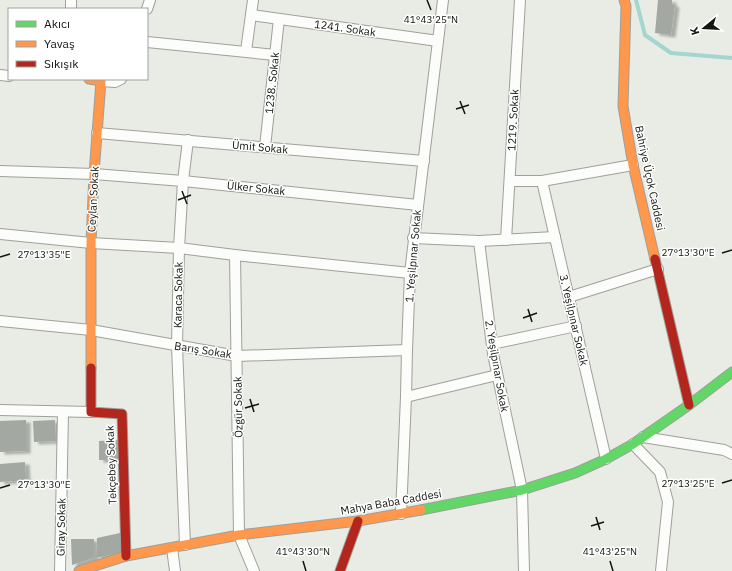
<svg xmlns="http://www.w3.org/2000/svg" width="732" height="571" font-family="'IBM Plex Sans',sans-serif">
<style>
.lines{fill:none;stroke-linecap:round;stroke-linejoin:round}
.stream{stroke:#a3d6cf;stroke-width:4}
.building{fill:#a4a8a3;filter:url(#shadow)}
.street-casing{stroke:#9ea19b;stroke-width:12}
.fast-casing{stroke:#9ea19b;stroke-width:11}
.slow-casing{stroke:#9ea19b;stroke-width:11}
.jam-casing{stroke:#9ea19b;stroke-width:11}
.street{stroke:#fcfcfb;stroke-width:10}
.fast{stroke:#63d668;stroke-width:9}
.slow{stroke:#ff974d;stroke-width:9}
.jam{stroke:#b3261e;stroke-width:9}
.ticks{fill:none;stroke:#131510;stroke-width:1.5}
.labels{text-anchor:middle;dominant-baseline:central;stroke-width:3;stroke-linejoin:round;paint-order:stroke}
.street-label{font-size:11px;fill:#131510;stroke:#fff}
.ticks-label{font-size:10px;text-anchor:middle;fill:#131510;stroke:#fff;stroke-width:3;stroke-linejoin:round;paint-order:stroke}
</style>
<defs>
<filter id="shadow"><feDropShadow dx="4.5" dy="2.5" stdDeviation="1" flood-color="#0004"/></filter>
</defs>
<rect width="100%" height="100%" fill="#e8ece4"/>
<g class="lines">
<!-- stream -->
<path class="stream" d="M636,0l9,35 26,18 61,5"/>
</g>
<!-- building -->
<g class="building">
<path d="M658,0h14v4l3,1 -4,30 -16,-2z"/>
<path d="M26,420v31l-26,1v-31z"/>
<path d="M55,420l1,21 -22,1 -1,-21z"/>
<path d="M118,440l1,20h-20v-19z"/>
<path d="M25,462l1,18 -26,2v-18z"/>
<path d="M120,533l4,19 -28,6 1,-20z"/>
<path d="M71,539h23v19l-22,7z"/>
</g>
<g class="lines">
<!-- street casing -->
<g class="street-casing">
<g id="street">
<path d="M71,9v-9"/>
<path d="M147,9l3,-9"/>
<path d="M251,15l187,26"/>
<path d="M147,42l128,13"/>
<path d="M246,51l7,-51"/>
<path d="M0,75l9,1"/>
<path d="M101,81l14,1 6,-3"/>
<path d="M97,133l327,28"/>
<path d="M265,147l14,-128"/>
<path d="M0,171l94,3 89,7 235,24"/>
<path d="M510,181h32l91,-16"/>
<path d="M542,181l64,278"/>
<path d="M0,234l91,9 88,5 56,7 175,18"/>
<path d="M413,238l66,3 76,-4"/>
<path d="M506,240l14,-240"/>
<path d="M479,241l14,113 29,136 2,81"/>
<path d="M235,255l4,280 15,36"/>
<path d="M569,297l89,-28"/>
<path d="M0,321l91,9 146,26 170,-6"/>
<path d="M492,344l84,-18"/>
<path d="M406,397l91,-22"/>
<path d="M0,410l91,2"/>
<path d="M643,437l81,13 8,4"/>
<path d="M633,444l27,28 8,30 -7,69"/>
<path d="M401,514l5,-117 1,-47 3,-77 28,-232 5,-41"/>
<path d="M185,545l-8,-199 2,-98 4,-67 5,-41"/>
<path d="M172,548l3,23"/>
<path d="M60,571l3,-159"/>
</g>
</g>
<!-- fast casing -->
<g class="fast-casing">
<path id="fast" d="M421,510l101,-20 53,-17 31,-14 27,-15 56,-39 43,-33"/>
</g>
<!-- slow casing -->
<g class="slow-casing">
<g id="slow">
<path d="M624,0l2,6 -3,100 10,59 22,94"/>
<path d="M89,79l12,2 -7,93 -3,69v125"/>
<path d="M79,571l47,-15 113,-21 119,-14 63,-11"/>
</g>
</g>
<!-- jam casing -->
<g class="jam-casing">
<g id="jam">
<path d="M655,259l34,146"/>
<path d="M91,368v44l31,2 4,142"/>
<path d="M340,571l18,-50"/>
</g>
</g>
<!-- street -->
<use href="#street" class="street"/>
<!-- fast -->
<use href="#fast" class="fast"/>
<!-- slow -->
<use href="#slow" class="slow"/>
<!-- jam -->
<use href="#jam" class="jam"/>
</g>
<!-- ticks -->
<path class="ticks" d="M427,0l4,10M460,101l5,13M456,109l13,-4M182,191l5,13M178,200l13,-5M722,253l10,-3M0,257l10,-3M528,309l4,13M523,318l14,-5M250,399l4,13M245,408l14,-4M722,483l10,-3M0,488l10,-3M596,517l4,13M591,526l13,-4M303,561l3,10M610,561l3,10"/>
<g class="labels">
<!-- street labels -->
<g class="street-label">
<text transform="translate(345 28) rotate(8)">1241. Sokak</text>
<text transform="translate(272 83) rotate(-84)">1238. Sokak</text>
<text transform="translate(513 120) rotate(-87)">1219. Sokak</text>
<text transform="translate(260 147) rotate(5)">Ümit Sokak</text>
<text transform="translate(650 178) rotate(78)">Bahriye Üçok Caddesi</text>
<text transform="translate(256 188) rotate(6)">Ülker Sokak</text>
<text transform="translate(93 199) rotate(-87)">Ceylan Sokak</text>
<text transform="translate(413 256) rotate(-85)">1. Yeşilpınar Sokak</text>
<text transform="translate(178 295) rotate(-89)">Karaca Sokak</text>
<text transform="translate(574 320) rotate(77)">3. Yeşilpınar Sokak</text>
<text transform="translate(203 350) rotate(9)">Barış Sokak</text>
<text transform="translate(497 366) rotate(80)">2. Yeşilpınar Sokak</text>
<text transform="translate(238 407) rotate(-91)">Özgür Sokak</text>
<text transform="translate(111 465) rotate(-92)">Tekçebey Sokak</text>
<text transform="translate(391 502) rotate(-10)">Mahya Baba Caddesi</text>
<text transform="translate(61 527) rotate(-89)">Giray Sokak</text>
</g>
</g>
<g class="ticks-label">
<text x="431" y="23">41°43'25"N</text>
<text x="688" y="256">27°13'30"E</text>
<text x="44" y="258">27°13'35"E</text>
<text x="688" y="487">27°13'25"E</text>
<text x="44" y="488">27°13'30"E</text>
<text x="303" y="555">41°43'30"N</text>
<text x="610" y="555">41°43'25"N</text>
</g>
<!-- legend -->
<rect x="8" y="8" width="140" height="72" fill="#ffffff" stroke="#a1a19f"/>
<rect x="16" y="21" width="20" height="6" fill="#63d668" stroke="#a1a19f"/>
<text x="44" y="28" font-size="12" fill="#131510">Akıcı</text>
<rect x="16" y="41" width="20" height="6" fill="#ff974d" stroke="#a1a19f"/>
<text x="44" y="48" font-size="12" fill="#131510">Yavaş</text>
<rect x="16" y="61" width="20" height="6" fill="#b3261e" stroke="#a1a19f"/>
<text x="44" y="68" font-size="12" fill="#131510">Sıkışık</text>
<!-- north arrow -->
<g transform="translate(704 28) rotate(252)" stroke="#ffffff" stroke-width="3" paint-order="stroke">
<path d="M0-3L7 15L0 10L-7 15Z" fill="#131510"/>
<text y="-6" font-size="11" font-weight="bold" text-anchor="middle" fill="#131510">K</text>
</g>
</svg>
